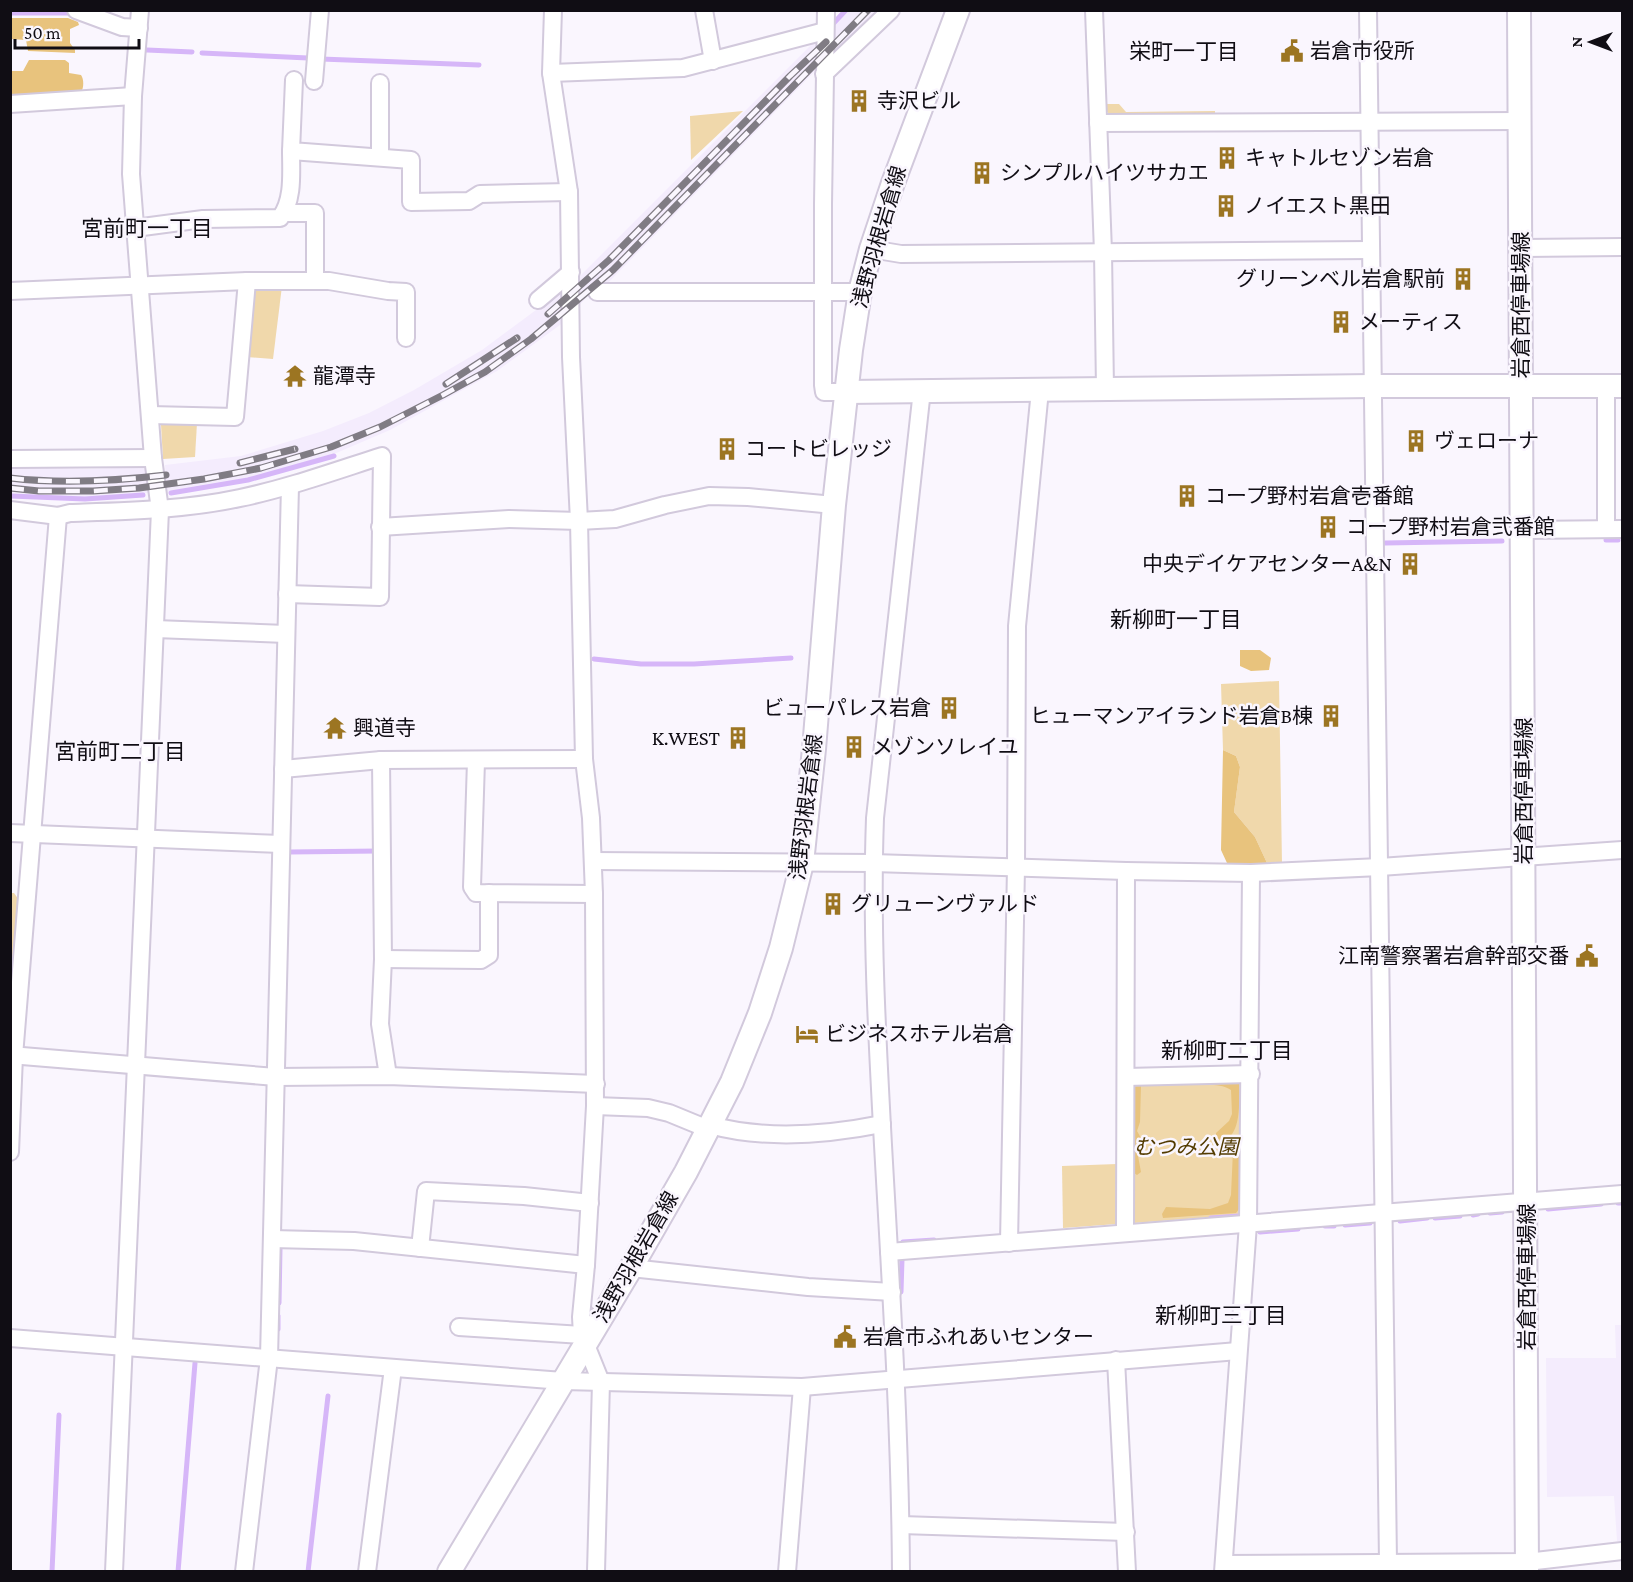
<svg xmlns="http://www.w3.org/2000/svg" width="1633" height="1582" font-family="'Crimson Pro','Noto Sans JP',serif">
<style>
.built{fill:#f4ecfd}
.green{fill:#f0d8ab}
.forest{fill:#e8c37d}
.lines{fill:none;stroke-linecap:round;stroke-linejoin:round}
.stream{stroke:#d6b6f8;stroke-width:5}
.street-casing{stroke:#d2c9dc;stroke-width:20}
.secondary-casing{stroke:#d2c9dc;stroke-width:26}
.street{stroke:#fff;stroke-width:16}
.secondary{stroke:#fff;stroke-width:22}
.rail-casing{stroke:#807c84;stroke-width:7}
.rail{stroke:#faf6fe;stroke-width:4.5;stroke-dasharray:14;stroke-linecap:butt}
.labels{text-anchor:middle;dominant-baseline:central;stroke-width:5;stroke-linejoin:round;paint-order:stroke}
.poi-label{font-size:21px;fill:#100d14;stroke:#faf6fe;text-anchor:start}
.street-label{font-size:21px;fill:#100d14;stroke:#faf6fe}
.park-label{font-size:21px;font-style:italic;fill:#533b00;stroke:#faf6fe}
.neighbourhood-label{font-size:22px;fill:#100d14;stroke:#faf6fe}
</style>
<rect width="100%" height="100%" fill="#faf6fe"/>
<!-- built -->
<g class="built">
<path d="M846,11h32l-50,47 1,-30z"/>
<path d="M816,40l1,29 -214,219h-6l-21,20v-28z"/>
<path d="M563,290l1,32 -67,49 -107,59 -56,24 -86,24 -81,15 -2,-28 76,-9 82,-25 46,-18 45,-23 68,-40z"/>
<path d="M11,467l78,2 53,-2 5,4 1,22 -63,4 -74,-3z"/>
<path d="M1615,1325h7v216h-5l-3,-45 -67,1 -1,-139h70z"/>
</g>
<!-- green -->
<g class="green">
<path d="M1105,104h14l7,8 89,-1v4l-103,1 -6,-5z"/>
<path d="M743,111l-52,49 -1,-44z"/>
<path d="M256,286h26l-9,73 -26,-2 7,-67z"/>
<path d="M168,421l29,2 -2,34 -32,2 -2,-34z"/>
<path d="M1279,681l3,183 -15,-1 -12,-26 -21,-25 6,-45 -4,-11 -13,-6 -2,-66z"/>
<path d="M11,893h3l5,7 -8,110z"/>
<path d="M1136,1075l105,7 -2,133 -105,8 -3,-2z"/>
<path d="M1117,1164v60l-54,4 -1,-62z"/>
</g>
<!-- forest -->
<g class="forest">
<path d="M11,18h57l10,4 1,3 -9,4v14l5,7v3l-47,-2 -2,-11 -15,-1z"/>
<path d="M29,60h36l4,3v10l12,2c3,4 3,13 0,17l-70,3v-24h12z"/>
<path d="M1240,650h20l11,8 -2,12 -18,1 -11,-5z"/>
<path d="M1223,750l13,6 4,11 -6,45 21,25 12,26h-40l-6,-13z"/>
<path d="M1179,1081h56l4,3c0,19 3,49 -16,58l-7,-5v-4l13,-12 3,-7 -1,-24c-14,-9 -33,-3 -49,-6z"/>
<path d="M1166,1082l-3,4 -18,-2 -4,2 -1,36 -3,9 4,7 -3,18 3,16 -4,3 -3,-2 -1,-4v-86z"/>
<path d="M1237,1148l2,2v59l-3,4 -73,5 -1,-4 4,-7 44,2 18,-6 3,-8 2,-45z"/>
</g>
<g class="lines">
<!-- stream -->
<g class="stream">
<path d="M10,13h58l6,2"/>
<path d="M830,27l16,-17"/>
<path d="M147,50l45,2"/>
<path d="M202,53l106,5"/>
<path d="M321,59l158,6"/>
<path d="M171,493l77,-13 86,-24"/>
<path d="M10,496l75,3 58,-4"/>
<path d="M1606,540h12"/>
<path d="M1385,543l117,-2"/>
<path d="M594,659l47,5h53l97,-6"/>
<path d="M288,855l1,-3 90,-1"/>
<path d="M1618,1203h4"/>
<path d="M1548,1209l53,-5"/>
<path d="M1490,1213l12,-1"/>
<path d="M1473,1215l5,-1"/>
<path d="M1211,1218l28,-2"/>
<path d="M1435,1218l25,-2"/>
<path d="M1400,1221l27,-3"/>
<path d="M1345,1225l25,-2"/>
<path d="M1325,1226h9"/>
<path d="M1260,1232l38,-3"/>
<path d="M903,1242l31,-2"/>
<path d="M901,1292l1,-33"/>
<path d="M279,1303l1,-55"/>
<path d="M278,1329v-13"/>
<path d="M52,1572l7,-157"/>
<path d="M178,1572l17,-209"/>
<path d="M308,1572l20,-176"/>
</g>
<!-- street casing -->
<g class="street-casing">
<g id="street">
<path d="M76,10l46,17 17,1"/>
<path d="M553,10l-2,63 18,119 2,165 8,164 5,238 7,59 3,76 1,212 -9,159 -5,52 1,18 19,47 -5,190"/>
<path d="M704,10l9,51"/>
<path d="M826,10l-3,194v181l1,7h23"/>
<path d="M1094,10l9,242 2,137"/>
<path d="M1368,10l20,1553"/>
<path d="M551,73l132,-5 142,-37"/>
<path d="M824,74l67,-64"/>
<path d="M294,80l-3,71 120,9v42l58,-1 11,-7 89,-2"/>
<path d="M314,81l6,-71"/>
<path d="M380,83v74"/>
<path d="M10,104l123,-8"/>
<path d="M1098,123l421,-2"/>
<path d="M284,213h31v68"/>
<path d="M135,228l68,-9 77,-1c14,-18 11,-46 11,-67"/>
<path d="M1520,248l102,-1"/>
<path d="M871,249l30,5 470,-4"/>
<path d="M10,291l237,-10h82l59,10 18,1v46"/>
<path d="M597,292h263"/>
<path d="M538,300l33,-28"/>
<path d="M150,415l85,2 12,-136"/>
<path d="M10,459l143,-1"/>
<path d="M10,510l48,6 12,-3c57,-2 114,-3 170,-15 48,-10 95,-27 142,-42l-2,141 -93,-3"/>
<path d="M380,527l129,-8 70,2 36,-2 50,-14 44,-9 39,1 86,8"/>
<path d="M1606,529v-143"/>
<path d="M1522,530l100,-1"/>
<path d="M155,629l131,5"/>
<path d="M381,760l2,199 -3,65 8,52"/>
<path d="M476,761l-4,126 4,6 118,1"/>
<path d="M283,769l98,-9 203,-1"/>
<path d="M10,833l271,11"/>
<path d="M593,861l280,2 253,8 125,2 129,-6 242,-17"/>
<path d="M383,959l98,1 8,-5v-62"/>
<path d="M10,1055l266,22 112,-1 208,8"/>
<path d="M1126,1077l125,-3"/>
<path d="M595,1106l53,2 21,5 39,16"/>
<path d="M710,1125c55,15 117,10 172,-1"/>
<path d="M10,1152l4,-96 44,-540"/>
<path d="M1125,1233l1,-362"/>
<path d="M272,1239l82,2 232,24"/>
<path d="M1009,1243l7,-376 1,-241 23,-236"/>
<path d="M420,1248l6,-57 98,5 66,7"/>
<path d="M889,1252l733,-58"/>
<path d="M631,1268l177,19 84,5"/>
<path d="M459,1327l123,8"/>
<path d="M10,1338l553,43 239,6 436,-36"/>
<path d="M1116,1360l11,212"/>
<path d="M901,1525l225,7"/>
<path d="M1224,1564l303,-2 95,-11"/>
<path d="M114,1572l46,-1062 -7,-52 -22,-284 2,-78 7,-86"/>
<path d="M244,1572l25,-214 21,-872"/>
<path d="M367,1572l26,-204"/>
<path d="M787,1572l15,-185"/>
<path d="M901,1572c-1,-143 -10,-285 -18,-427 -6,-109 -12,-218 -8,-327l47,-428"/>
<path d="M1223,1572l25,-348 3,-351"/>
</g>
</g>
<!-- secondary casing -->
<g class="secondary-casing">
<g id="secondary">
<path d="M1519,10l8,1562"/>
<path d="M847,392l525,-6h250"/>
<path d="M449,1572l182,-304 55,-96 46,-90 28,-69 21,-65 21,-85 12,-114 20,-244 17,-155 9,-58 11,-43 22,-66 65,-173"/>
</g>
</g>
<!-- street -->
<use href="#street" class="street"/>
<!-- secondary -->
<use href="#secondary" class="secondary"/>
<!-- rail casing -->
<g class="rail-casing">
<g id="rail">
<path d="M548,314l61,-54 181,-184 36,-34"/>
<path d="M446,384l71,-46"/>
<path d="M240,463l55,-14"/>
<path d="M10,478c52,6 105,3 156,-3"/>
<path d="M10,488l29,3h54l46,-3 65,-9 57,-11 70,-21 49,-20 63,-32 42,-23 46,-33 82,-69 255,-260"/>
</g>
</g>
<!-- rail -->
<use href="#rail" class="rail"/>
</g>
<!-- icons -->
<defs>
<g id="civic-bare" transform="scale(1.8)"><path d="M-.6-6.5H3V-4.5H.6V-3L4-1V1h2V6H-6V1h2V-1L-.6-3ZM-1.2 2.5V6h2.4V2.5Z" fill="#9c7522" stroke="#faf6fe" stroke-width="2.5" paint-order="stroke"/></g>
<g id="building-bare" transform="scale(1.8)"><path d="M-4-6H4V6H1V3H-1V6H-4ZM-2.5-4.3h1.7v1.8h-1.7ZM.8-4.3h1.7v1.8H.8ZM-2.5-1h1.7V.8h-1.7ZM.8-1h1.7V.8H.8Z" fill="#9c7522" stroke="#faf6fe" stroke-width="2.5" paint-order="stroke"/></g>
<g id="temple-bare" transform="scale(1.8)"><path d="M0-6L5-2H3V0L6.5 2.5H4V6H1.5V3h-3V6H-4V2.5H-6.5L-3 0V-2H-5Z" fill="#9c7522" stroke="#faf6fe" stroke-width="2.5" paint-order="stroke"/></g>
<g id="hotel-bare" transform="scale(1.8)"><path d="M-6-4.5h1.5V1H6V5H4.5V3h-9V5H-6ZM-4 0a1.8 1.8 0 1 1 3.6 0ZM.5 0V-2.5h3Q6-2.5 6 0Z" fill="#9c7522" stroke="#faf6fe" stroke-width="2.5" paint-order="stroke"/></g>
</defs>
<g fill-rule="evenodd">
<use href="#civic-bare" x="1292" y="51"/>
<use href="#building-bare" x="859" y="101"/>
<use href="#building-bare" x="1227" y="158"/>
<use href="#building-bare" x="982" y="173"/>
<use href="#building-bare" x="1226" y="206"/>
<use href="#building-bare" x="1463" y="279"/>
<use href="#building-bare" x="1341" y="322"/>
<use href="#temple-bare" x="295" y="376"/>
<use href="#building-bare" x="1416" y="441"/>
<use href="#building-bare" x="727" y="449"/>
<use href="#building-bare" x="1187" y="496"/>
<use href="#building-bare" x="1328" y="527"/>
<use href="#building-bare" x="1410" y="564"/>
<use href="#building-bare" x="949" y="708"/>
<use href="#building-bare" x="1331" y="716"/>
<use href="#temple-bare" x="335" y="728"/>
<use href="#building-bare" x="738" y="738"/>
<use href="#building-bare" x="854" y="747"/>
<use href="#building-bare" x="833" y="904"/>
<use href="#civic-bare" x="1587" y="956"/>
<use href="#hotel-bare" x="807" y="1034"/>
<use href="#civic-bare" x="845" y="1337"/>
</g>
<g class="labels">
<!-- poi labels -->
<g class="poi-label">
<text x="1310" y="51">岩倉市役所</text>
<text x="877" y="101">寺沢ビル</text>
<text x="1245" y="158">キャトルセゾン岩倉</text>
<text x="1000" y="173">シンプルハイツサカエ</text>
<text x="1244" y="206">ノイエスト黒田</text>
<text x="1445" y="279" text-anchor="end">グリーンベル岩倉駅前</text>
<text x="1359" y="322">メーティス</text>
<text x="313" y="376">龍潭寺</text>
<text x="1434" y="441">ヴェローナ</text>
<text x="745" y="449">コートビレッジ</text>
<text x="1205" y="496">コープ野村岩倉壱番館</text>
<text x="1346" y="527">コープ野村岩倉弐番館</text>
<text x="1392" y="564" text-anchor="end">中央デイケアセンターA&amp;N</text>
<text x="931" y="708" text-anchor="end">ビューパレス岩倉</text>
<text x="1313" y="716" text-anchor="end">ヒューマンアイランド岩倉B棟</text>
<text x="353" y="728">興道寺</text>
<text x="720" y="738" text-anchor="end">K.WEST</text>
<text x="872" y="747">メゾンソレイユ</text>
<text x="851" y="904">グリューンヴァルド</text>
<text x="1569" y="956" text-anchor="end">江南警察署岩倉幹部交番</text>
<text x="825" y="1034">ビジネスホテル岩倉</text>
<text x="863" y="1337">岩倉市ふれあいセンター</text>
</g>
<!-- street labels -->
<g class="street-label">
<text transform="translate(879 237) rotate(-74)">浅野羽根岩倉線</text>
<text transform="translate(1521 305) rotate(-90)">岩倉西停車場線</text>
<text transform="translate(1524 791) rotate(-90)">岩倉西停車場線</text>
<text transform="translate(806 807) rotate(-83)">浅野羽根岩倉線</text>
<text transform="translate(636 1257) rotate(-60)">浅野羽根岩倉線</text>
<text transform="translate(1527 1277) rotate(-90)">岩倉西停車場線</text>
</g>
<!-- park labels -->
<g class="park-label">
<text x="1186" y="1147">むつみ公園</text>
</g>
<!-- neighbourhood labels -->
<g class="neighbourhood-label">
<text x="1184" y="51">栄町一丁目</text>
<text x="147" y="228">宮前町一丁目</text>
<text x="1176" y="619">新柳町一丁目</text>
<text x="120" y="751">宮前町二丁目</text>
<text x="1227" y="1050">新柳町二丁目</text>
<text x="1221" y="1315">新柳町三丁目</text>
</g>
</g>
<!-- border -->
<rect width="1633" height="1582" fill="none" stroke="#100d14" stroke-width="24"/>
<!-- north arrow -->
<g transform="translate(1591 42) rotate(270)" stroke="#faf6fe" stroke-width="4.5" paint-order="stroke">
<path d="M0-4.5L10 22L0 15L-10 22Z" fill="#100d14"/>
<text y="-9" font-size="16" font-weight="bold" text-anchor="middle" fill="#100d14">N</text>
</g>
<!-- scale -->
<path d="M15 39v9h124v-9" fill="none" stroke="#100d14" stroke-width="3"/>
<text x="24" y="39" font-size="18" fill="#100d14" stroke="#faf6fe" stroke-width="4.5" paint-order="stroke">50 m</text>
</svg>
